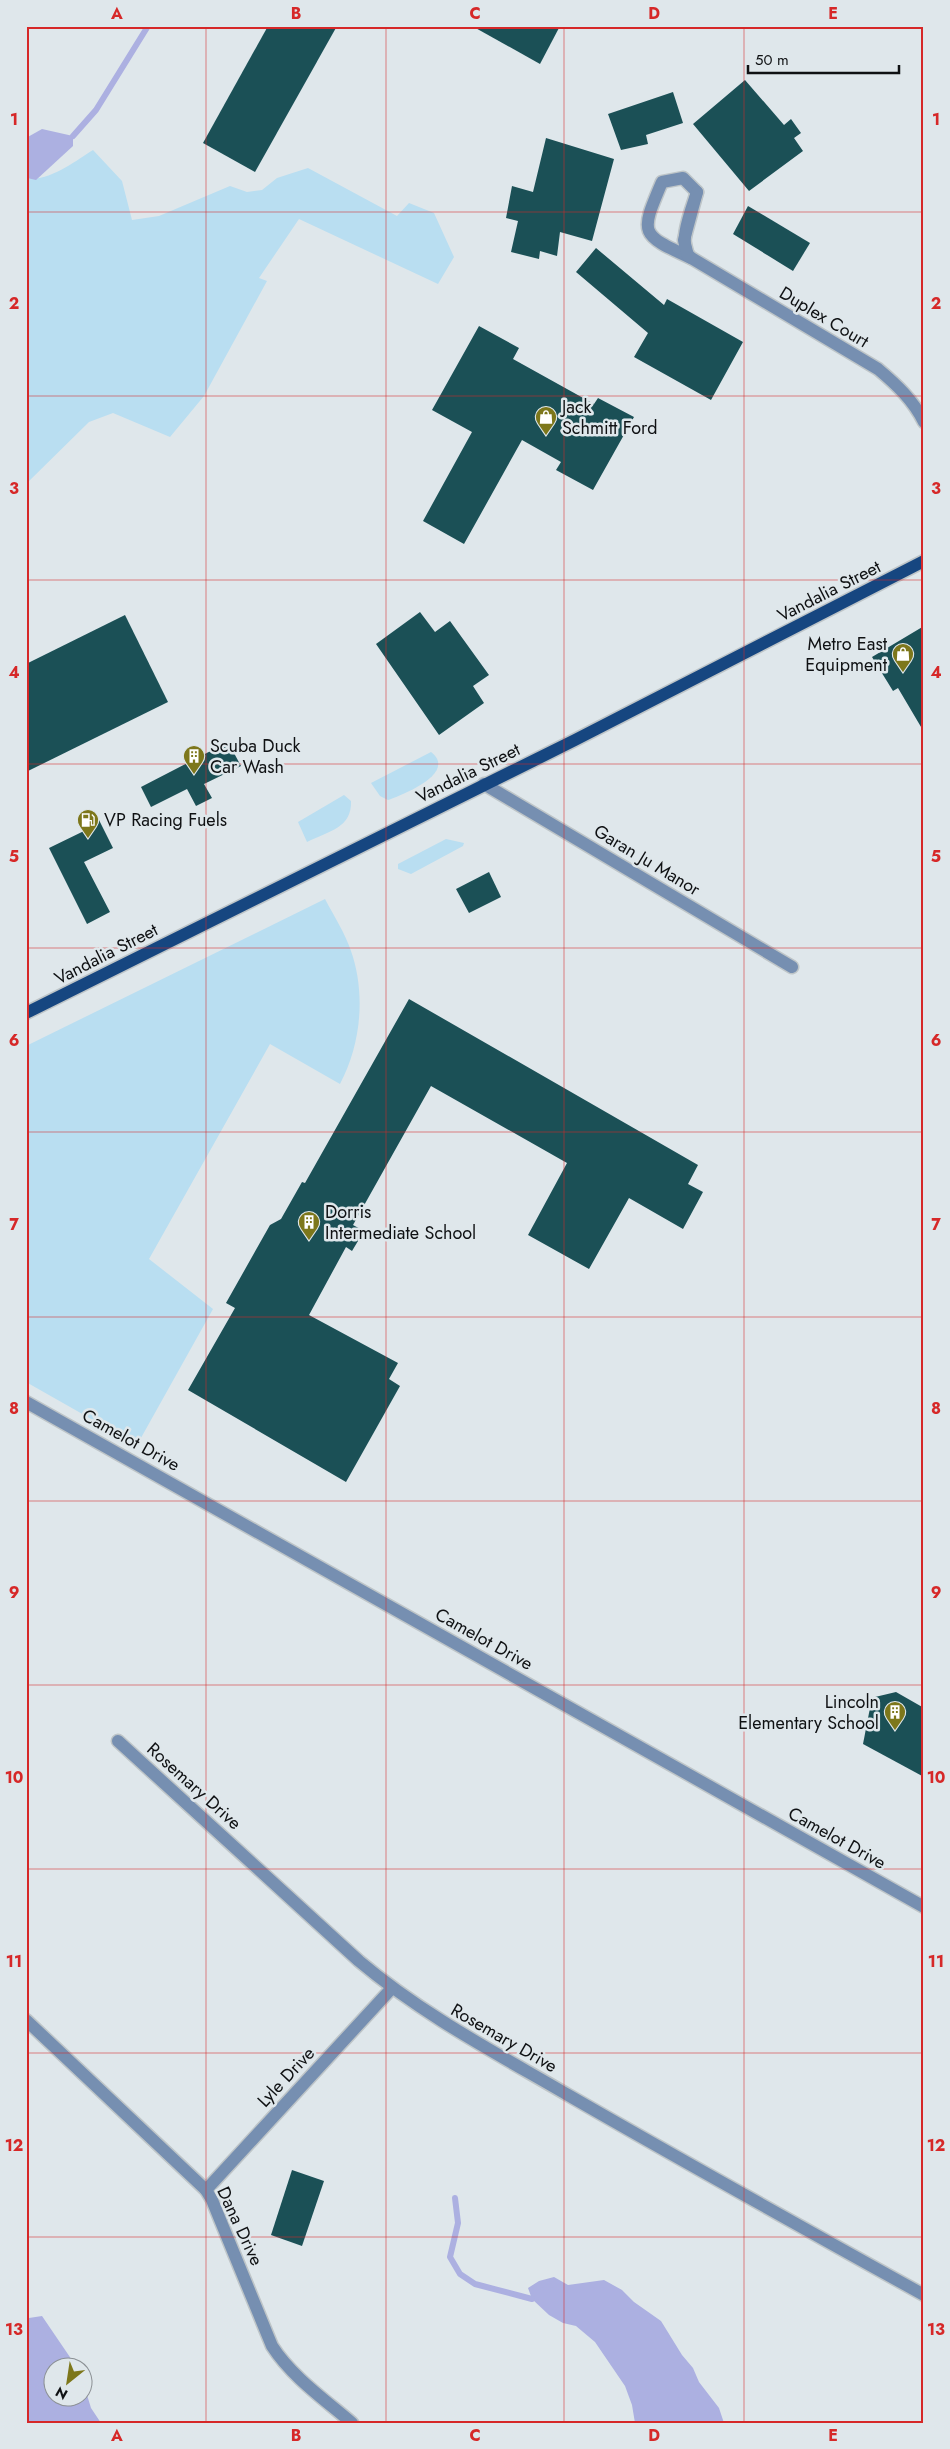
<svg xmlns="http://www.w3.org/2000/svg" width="950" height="2449" font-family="Jost,sans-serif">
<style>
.green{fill:#b9def1}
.water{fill:#acb0e1}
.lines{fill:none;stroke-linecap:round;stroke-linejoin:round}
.stream{stroke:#acb0e1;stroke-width:6}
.building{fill:#1b5056}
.street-casing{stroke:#bec5c8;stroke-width:15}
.primary-casing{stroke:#bec5c8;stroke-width:15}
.street{stroke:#768fb1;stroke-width:12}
.primary{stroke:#164680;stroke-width:12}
.grid{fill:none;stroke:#d62828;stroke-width:1;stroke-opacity:0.55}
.labels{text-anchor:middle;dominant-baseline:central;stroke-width:5;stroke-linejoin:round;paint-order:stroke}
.street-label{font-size:18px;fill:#0f1113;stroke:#dfe7eb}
.poi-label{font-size:18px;fill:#0f1113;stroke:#dfe7eb;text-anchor:start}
.neatline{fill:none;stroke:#d62828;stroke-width:2}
.grid-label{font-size:16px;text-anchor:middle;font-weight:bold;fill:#d62828}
</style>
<rect width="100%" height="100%" fill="#dfe7eb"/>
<!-- green -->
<g class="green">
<path d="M93,150l29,31 10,39 27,-4 71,-30 17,6 15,-2 15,-12 31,-10 89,48 12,-13 25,10 20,44 -16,27 -139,-65 -40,59 8,3 -63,115 -34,41 -57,-24 -24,9 -63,62v-313l1,7c20,5 50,-18 66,-28z"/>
<path d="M431,752c27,21 -29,43 -43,48l-8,-4 -9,-13z"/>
<path d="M344,795l7,6c1,27 -22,30 -44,41l-9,-20z"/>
<path d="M446,839l18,4 -1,3 -52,28 -13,-5v-5z"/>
<path d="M325,899c9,17 20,34 26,52 15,43 10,93 -11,133l-70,-40 -121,215 64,50 -76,136 -111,-63v-336z"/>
</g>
<!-- water -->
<g class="water">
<path d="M42,129l31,7v10l-37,34 -9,-2 -1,-40z"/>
<path d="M554,2277l14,8 36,-5 18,10 12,12 27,19 21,34 11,13 6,14 20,26 5,15h-89l-3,-18 -7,-19 -30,-44 -19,-16 -13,-3 -14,-8 -17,-16 -4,-11 11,-7z"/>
<path d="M42,2316l34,50h-24v30h30l1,-14 8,26 10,15h-75v-102l3,-3z"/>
</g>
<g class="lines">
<!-- stream -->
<g class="stream">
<path d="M73,136l23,-26 52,-84"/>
<path d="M455,2198l3,25 -8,34 10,17 15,10 57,15"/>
</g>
</g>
<!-- building -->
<g class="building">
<path d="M268,26h69l-82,146 -52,-29z"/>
<path d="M472,26h88l-20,38z"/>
<path d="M745,80l39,45 7,-6 10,14 -7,5 9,13 -54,40 -56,-67z"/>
<path d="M673,92l10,31 -37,12 2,9 -27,6 -13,-36z"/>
<path d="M546,138l68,21 -22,82 -32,-9 -3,24 -17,-5 -1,8 -28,-7 7,-31 -12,-3 6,-32 21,6z"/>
<path d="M748,206l62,37 -17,28 -60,-37z"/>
<path d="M596,248l68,57 3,-6 76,43 -32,58 -77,-43 14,-24 -72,-61z"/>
<path d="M479,326l40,22 -6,11 81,45 4,-6 36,19 -41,73 -37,-20 5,-8 -39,-22 -58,104 -41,-23 49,-89 -40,-22z"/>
<path d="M420,612l15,20 15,-11 39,54 -16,11 11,17 -45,32 -63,-91z"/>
<path d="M125,615l43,87 -142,70v-108z"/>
<path d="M924,626v106l-26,-44 -5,3 -21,-34z"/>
<path d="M228,742l13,24 -37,18 8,14 -16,8 -9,-17 -36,18 -10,-20z"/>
<path d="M96,814l17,34 -29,14 26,50 -23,12 -38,-76 37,-18 -5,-9z"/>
<path d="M489,872l12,25 -32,16 -13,-24z"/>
<path d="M409,999l289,166 -10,19 15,8 -20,37 -54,-31 -40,71 -61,-34 39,-72 -136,-77 -78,139 11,6 -12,20 -6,-4 -37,68 89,48 -9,16 11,7 -54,96 -158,-92 47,-82 -9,-5 44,-78 11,-6 21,-37 3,1z"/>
<path d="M896,1692l28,16v69l-61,-33 7,-36 5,-11z"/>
<path d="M292,2170l32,11 -22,65 -31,-11z"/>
</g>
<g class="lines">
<!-- street casing -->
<g class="street-casing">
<g id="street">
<path d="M683,178l14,14c-5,16 -21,54 -6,66 -52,-24 -51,-24 -29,-76z"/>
<path d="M697,192l-13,48 4,16 190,113c19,16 35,31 46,53"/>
<path d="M484,784l308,183"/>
<path d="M26,1402l898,505"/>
<path d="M118,1741l241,220c64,54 137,92 209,134 118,68 237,134 356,200"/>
<path d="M26,2020l180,170 6,10 60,146c20,31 52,53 80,77"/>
<path d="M206,2190l186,-202"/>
</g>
</g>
<!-- primary casing -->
<g class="primary-casing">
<path id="primary" d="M26,1013l549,-273 349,-179"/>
</g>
<!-- street -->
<use href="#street" class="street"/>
<!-- primary -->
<use href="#primary" class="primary"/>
</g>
<!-- grid -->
<path class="grid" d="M206,26v2397M386,26v2397M564,26v2397M744,26v2397M26,212h898M26,396h898M26,580h898M26,764h898M26,948h898M26,1132h898M26,1317h898M26,1501h898M26,1685h898M26,1869h898M26,2053h898M26,2237h898"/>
<!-- icons -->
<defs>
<g id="shop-pin" transform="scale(1.125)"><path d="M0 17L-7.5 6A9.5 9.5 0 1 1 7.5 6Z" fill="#7d771b" stroke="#dfe7eb"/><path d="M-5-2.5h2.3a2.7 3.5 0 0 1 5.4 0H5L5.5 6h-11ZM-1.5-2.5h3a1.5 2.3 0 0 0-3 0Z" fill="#fff"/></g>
<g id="building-pin" transform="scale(1.125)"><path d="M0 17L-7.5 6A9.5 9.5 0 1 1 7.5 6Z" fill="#7d771b" stroke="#dfe7eb"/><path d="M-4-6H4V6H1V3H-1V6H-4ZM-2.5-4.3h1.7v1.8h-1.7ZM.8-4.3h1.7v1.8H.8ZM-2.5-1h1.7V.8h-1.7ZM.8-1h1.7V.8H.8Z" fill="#fff"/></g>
<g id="fuel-pin" transform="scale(1.125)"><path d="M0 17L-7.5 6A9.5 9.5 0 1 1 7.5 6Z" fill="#7d771b" stroke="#dfe7eb"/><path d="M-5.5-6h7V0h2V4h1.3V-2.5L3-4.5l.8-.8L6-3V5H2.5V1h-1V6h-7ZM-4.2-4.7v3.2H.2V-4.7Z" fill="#fff"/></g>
</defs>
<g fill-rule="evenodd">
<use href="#shop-pin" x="546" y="417"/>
<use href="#shop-pin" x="903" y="654"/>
<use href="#building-pin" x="194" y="756"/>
<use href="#fuel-pin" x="88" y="820"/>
<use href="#building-pin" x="309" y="1222"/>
<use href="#building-pin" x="895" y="1712"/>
</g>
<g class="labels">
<!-- street labels -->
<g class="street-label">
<text transform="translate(824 317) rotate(31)">Duplex Court</text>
<text transform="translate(829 591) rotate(-27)">Vandalia Street</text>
<text transform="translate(468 773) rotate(-26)">Vandalia Street</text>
<text transform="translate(647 860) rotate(31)">Garan Ju Manor</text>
<text transform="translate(106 954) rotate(-27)">Vandalia Street</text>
<text transform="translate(131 1440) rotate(29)">Camelot Drive</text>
<text transform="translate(484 1639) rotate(29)">Camelot Drive</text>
<text transform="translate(194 1786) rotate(42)">Rosemary Drive</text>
<text transform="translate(837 1838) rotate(29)">Camelot Drive</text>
<text transform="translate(504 2038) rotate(30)">Rosemary Drive</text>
<text transform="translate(286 2077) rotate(-47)">Lyle Drive</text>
<text transform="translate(240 2226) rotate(65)">Dana Drive</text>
</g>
<!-- poi labels -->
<g class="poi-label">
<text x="562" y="407">Jack<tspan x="562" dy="21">Schmitt Ford</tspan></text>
<text x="887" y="644" text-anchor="end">Metro East<tspan x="887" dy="21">Equipment</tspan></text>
<text x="210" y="746">Scuba Duck<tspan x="210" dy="21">Car Wash</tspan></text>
<text x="104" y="820">VP Racing Fuels</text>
<text x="325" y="1212">Dorris<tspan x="325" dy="21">Intermediate School</tspan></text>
<text x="879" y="1702" text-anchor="end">Lincoln<tspan x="879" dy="21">Elementary School</tspan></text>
</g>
</g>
<!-- border -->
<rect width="950" height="2449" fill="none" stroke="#dfe7eb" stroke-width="55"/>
<!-- north arrow -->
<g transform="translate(68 2382) rotate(210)"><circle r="24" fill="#dfe7eb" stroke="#8c9195"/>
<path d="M0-4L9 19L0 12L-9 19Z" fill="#7d771b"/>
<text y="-8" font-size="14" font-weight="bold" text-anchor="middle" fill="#0f1113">N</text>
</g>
<!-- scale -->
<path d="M748 65v8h151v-8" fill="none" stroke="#0f1113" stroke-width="2.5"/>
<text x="755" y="65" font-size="15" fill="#0f1113" stroke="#dfe7eb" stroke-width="4" paint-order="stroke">50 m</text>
<rect x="28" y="28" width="894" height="2394" class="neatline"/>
<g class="grid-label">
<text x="117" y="19">A</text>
<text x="296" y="19">B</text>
<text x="475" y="19">C</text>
<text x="654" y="19">D</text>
<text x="833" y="19">E</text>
<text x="14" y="125">1</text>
<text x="936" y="125">1</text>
<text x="14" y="309">2</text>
<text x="936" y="309">2</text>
<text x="14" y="494">3</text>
<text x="936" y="494">3</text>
<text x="14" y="678">4</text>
<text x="936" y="678">4</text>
<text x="14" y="862">5</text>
<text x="936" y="862">5</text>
<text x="14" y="1046">6</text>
<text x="936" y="1046">6</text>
<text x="14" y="1230">7</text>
<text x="936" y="1230">7</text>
<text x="14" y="1414">8</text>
<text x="936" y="1414">8</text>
<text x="14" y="1598">9</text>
<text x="936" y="1598">9</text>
<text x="14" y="1783">10</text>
<text x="936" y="1783">10</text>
<text x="14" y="1967">11</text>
<text x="936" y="1967">11</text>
<text x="14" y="2151">12</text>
<text x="936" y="2151">12</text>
<text x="14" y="2335">13</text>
<text x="936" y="2335">13</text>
<text x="117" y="2441">A</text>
<text x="296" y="2441">B</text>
<text x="475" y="2441">C</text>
<text x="654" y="2441">D</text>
<text x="833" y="2441">E</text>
</g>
</svg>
